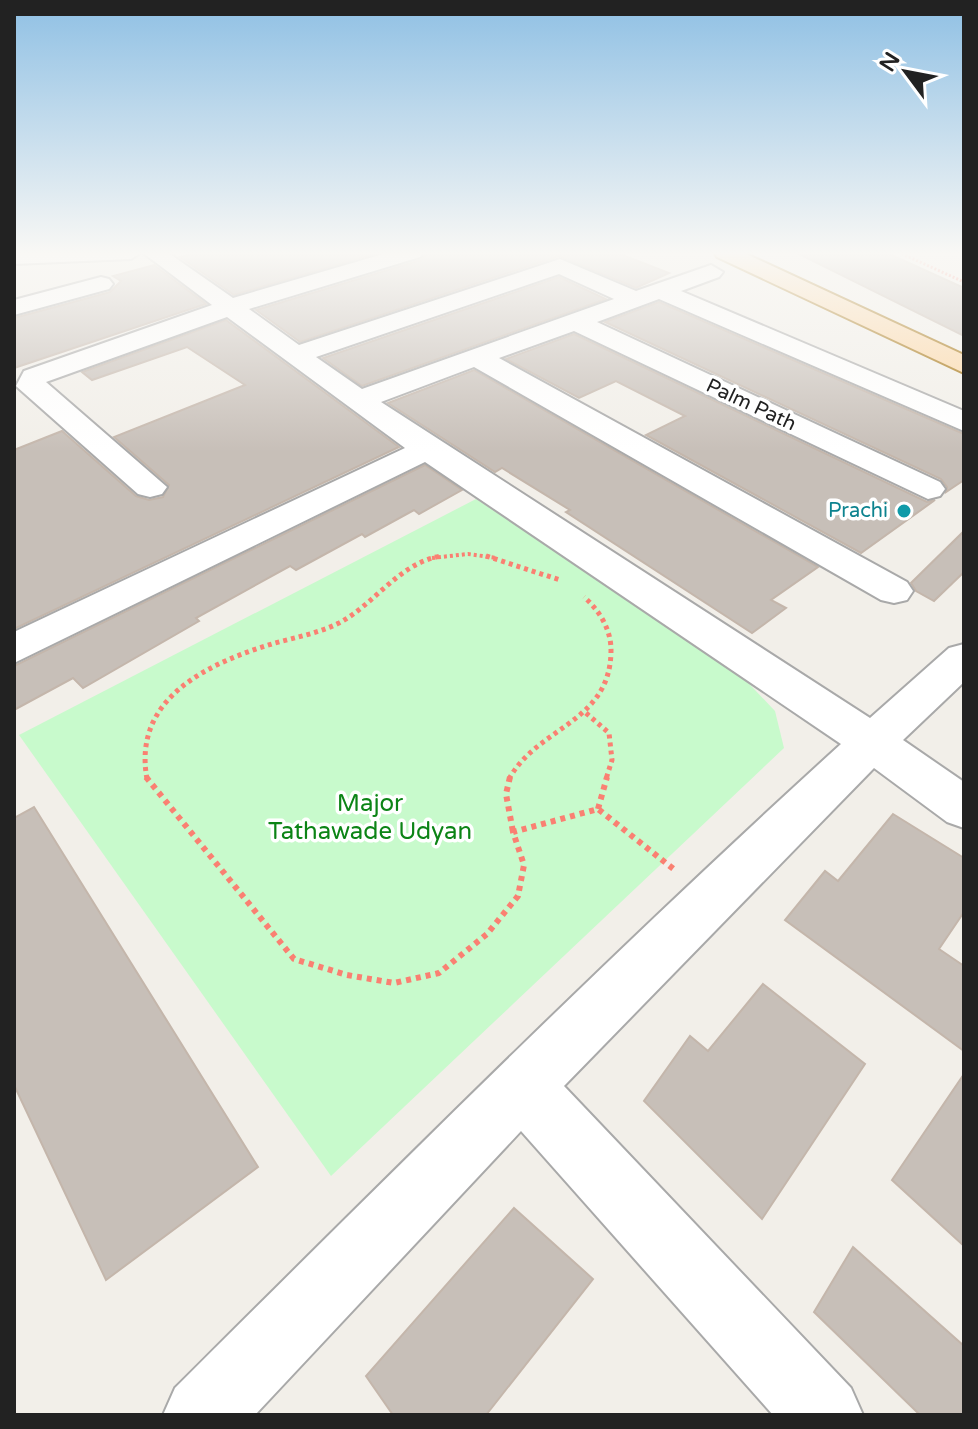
<svg xmlns="http://www.w3.org/2000/svg" width="978" height="1429" font-family="'Varela Round',sans-serif">
<style>
.park{fill:#c8facc}
.building{fill:#c7bfb8;stroke:#c4b6ab;stroke-width:2}
.lines{fill:none;stroke-linecap:round;stroke-linejoin:round}
.minor-casing{stroke:#a9a9a9;stroke-width:4}
.major-casing{stroke:#a06b00;stroke-width:4}
.path-far3{stroke:#fa8072;stroke-width:3;stroke-dasharray:2 2;stroke-linecap:butt}
.path-far2{stroke:#fa8072;stroke-width:4;stroke-dasharray:3 3;stroke-linecap:butt}
.path-far1{stroke:#fa8072;stroke-width:5;stroke-dasharray:4 4;stroke-linecap:butt}
.path{stroke:#fa8072;stroke-width:6;stroke-dasharray:5 5;stroke-linecap:butt}
.minor{fill:#fff;fill-rule:evenodd}
.major{fill:#fcd6a4;fill-rule:evenodd}
.culture-dot{fill:#0f9aa8;stroke:#fff;stroke-width:3}
.labels{text-anchor:middle;dominant-baseline:central;stroke-width:7;stroke-linejoin:round;paint-order:stroke}
.far-street-label{font-size:20px;fill:#222;stroke:#fff}
.far-culture-label{font-size:20px;fill:#0d838f;stroke:#fff;text-anchor:end}
.park-label{font-size:24px;fill:#0c8416;stroke:#fff}
</style>
<rect width="100%" height="100%" fill="#f2efe9"/>
<!-- park -->
<path class="park" d="M476,499l260,171 39,41 9,37 -453,428 -312,-441z"/>
<!-- building -->
<g class="building">
<path d="M200,252h181l-147,43 -54,-38z"/>
<path d="M426,252h189l54,21 -33,15 -77,-32 -259,86 -44,-32 165,-50z"/>
<path d="M795,252h90l79,36v48z"/>
<path d="M154,265l52,39 -192,64v-50l96,-26 11,-11 -8,-5z"/>
<path d="M559,277l47,22 -244,87 -39,-28z"/>
<path d="M659,302l305,132v46l-18,12 1,-5 -6,-8 -336,-157z"/>
<path d="M226,320l173,127 -385,182v-179l48,-19 74,65 13,4 14,-3 6,-12 -55,-48 131,-52 -58,-38 -95,33 -10,-8z"/>
<path d="M574,334l353,168 8,-2 -74,53 -215,-118 39,-19 -69,-35 -37,17 -73,-39z"/>
<path d="M474,370l344,197 -47,33 15,8 -34,25 -186,-121 4,-2 -68,-42 -7,4 -107,-69z"/>
<path d="M425,465l37,25 -43,24 -5,-4 -49,27 -3,-3 -66,36 -6,-4 -94,52 3,3 -116,67 -10,-10 -59,32v-44z"/>
<path d="M964,531v41l-30,29 -18,-10 -5,-8z"/>
<path d="M34,807l224,360 -152,113 -92,-195v-267z"/>
<path d="M893,814l71,44v54l-25,37 25,17v85l-179,-131 40,-49 13,10z"/>
<path d="M763,984l102,80 -103,155 -118,-118 46,-65 18,15z"/>
<path d="M964,1074v172l-72,-66z"/>
<path d="M514,1208l79,71 -107,136h-93l-27,-39z"/>
<path d="M853,1247l111,99v69h-44l-106,-103z"/>
</g>
<g class="lines">
<!-- minor casing -->
<g class="minor-casing">
<g id="minor">
<path d="M14,252h153l66,46 157,-46h33l-3,5 -171,52 50,36 261,-86 76,32 75,-26 12,7 -4,5 -38,14 283,120v20l-305,-132 -62,23 343,160 5,7 -5,7 -12,3 -354,-168 -75,27 408,224 6,9 -6,9 -13,3 -13,-3 -407,-233 -93,35 489,316 79,-70 15,-4v38l-61,58 61,42v46l-17,-6 -73,-54 -310,318 287,302 12,27h-90l-252,-284 -266,284h-92l12,-27c219,-218 437,-436 666,-644l-416,-282 -411,201v-31l391,-184 -178,-131 -181,65 121,105 -5,7 -12,3 -12,-3 -122,-108 8,-15 188,-66 -70,-53 -11,7 -117,5zM559,274l55,25 -252,90 -46,-32z"/>
<path d="M101,277l8,2 4,5 -4,5 -95,26v-15z"/>
</g>
</g>
<!-- major casing -->
<g class="major-casing">
<path id="major" d="M714,252h28l222,103v18l-247,-116z"/>
</g>
<!-- path-far3 -->
<path class="path-far3" d="M898,252l66,30"/>
<!-- path-far2 -->
<path class="path-far2" d="M432,558l36,-4 29,4"/>
<!-- path-far1 -->
<g class="path-far1">
<path d="M486,556l74,24"/>
<path d="M586,713l23,20 3,27 -6,19"/>
<path d="M147,779c-15,-81 61,-116 128,-136 22,-6 44,-10 64,-20 36,-19 60,-60 102,-67"/>
<path d="M509,779c29,-53 102,-56 102,-129 0,-21 -12,-40 -27,-53"/>
</g>
<!-- path -->
<g class="path">
<path d="M146,777l148,182 53,16 47,8 45,-10 48,-39 31,-38 6,-31 -11,-33 85,-23 78,62"/>
<path d="M510,777l-4,17 7,38"/>
<path d="M598,809l9,-32"/>
</g>
<!-- minor -->
<use href="#minor" class="minor"/>
<!-- major -->
<use href="#major" class="major"/>
</g>
<!-- sky -->
<linearGradient id="sky" x2="0" y2="1"><stop stop-color="#8fc0e4"/><stop offset="0.56" stop-color="#f9f8f5"/><stop offset="1" stop-color="#f9f8f5" stop-opacity="0"/></linearGradient>
<rect width="978" height="452" fill="url(#sky)"/>
<!-- markers -->
<circle class="culture-dot" cx="904" cy="511" r="8"/>
<g class="labels">
<!-- far-street labels -->
<g class="far-street-label">
<text transform="translate(751 405) rotate(25)">Palm Path</text>
</g>
<!-- far-culture labels -->
<g class="far-culture-label">
<text x="888" y="511">Prachi</text>
</g>
<!-- park labels -->
<g class="park-label">
<text x="370" y="803">Major<tspan x="370" dy="28">Tathawade Udyan</tspan></text>
</g>
</g>
<!-- border -->
<rect width="978" height="1429" fill="none" stroke="#222222" stroke-width="32"/>
<!-- north arrow -->
<g transform="translate(906 72) rotate(302)" stroke="#ffffff" stroke-width="6" paint-order="stroke">
<path d="M0-6L14 30L0 20L-14 30Z" fill="#222222"/>
<text y="-12" font-size="22" font-weight="bold" text-anchor="middle" fill="#222222">N</text>
</g>
</svg>
